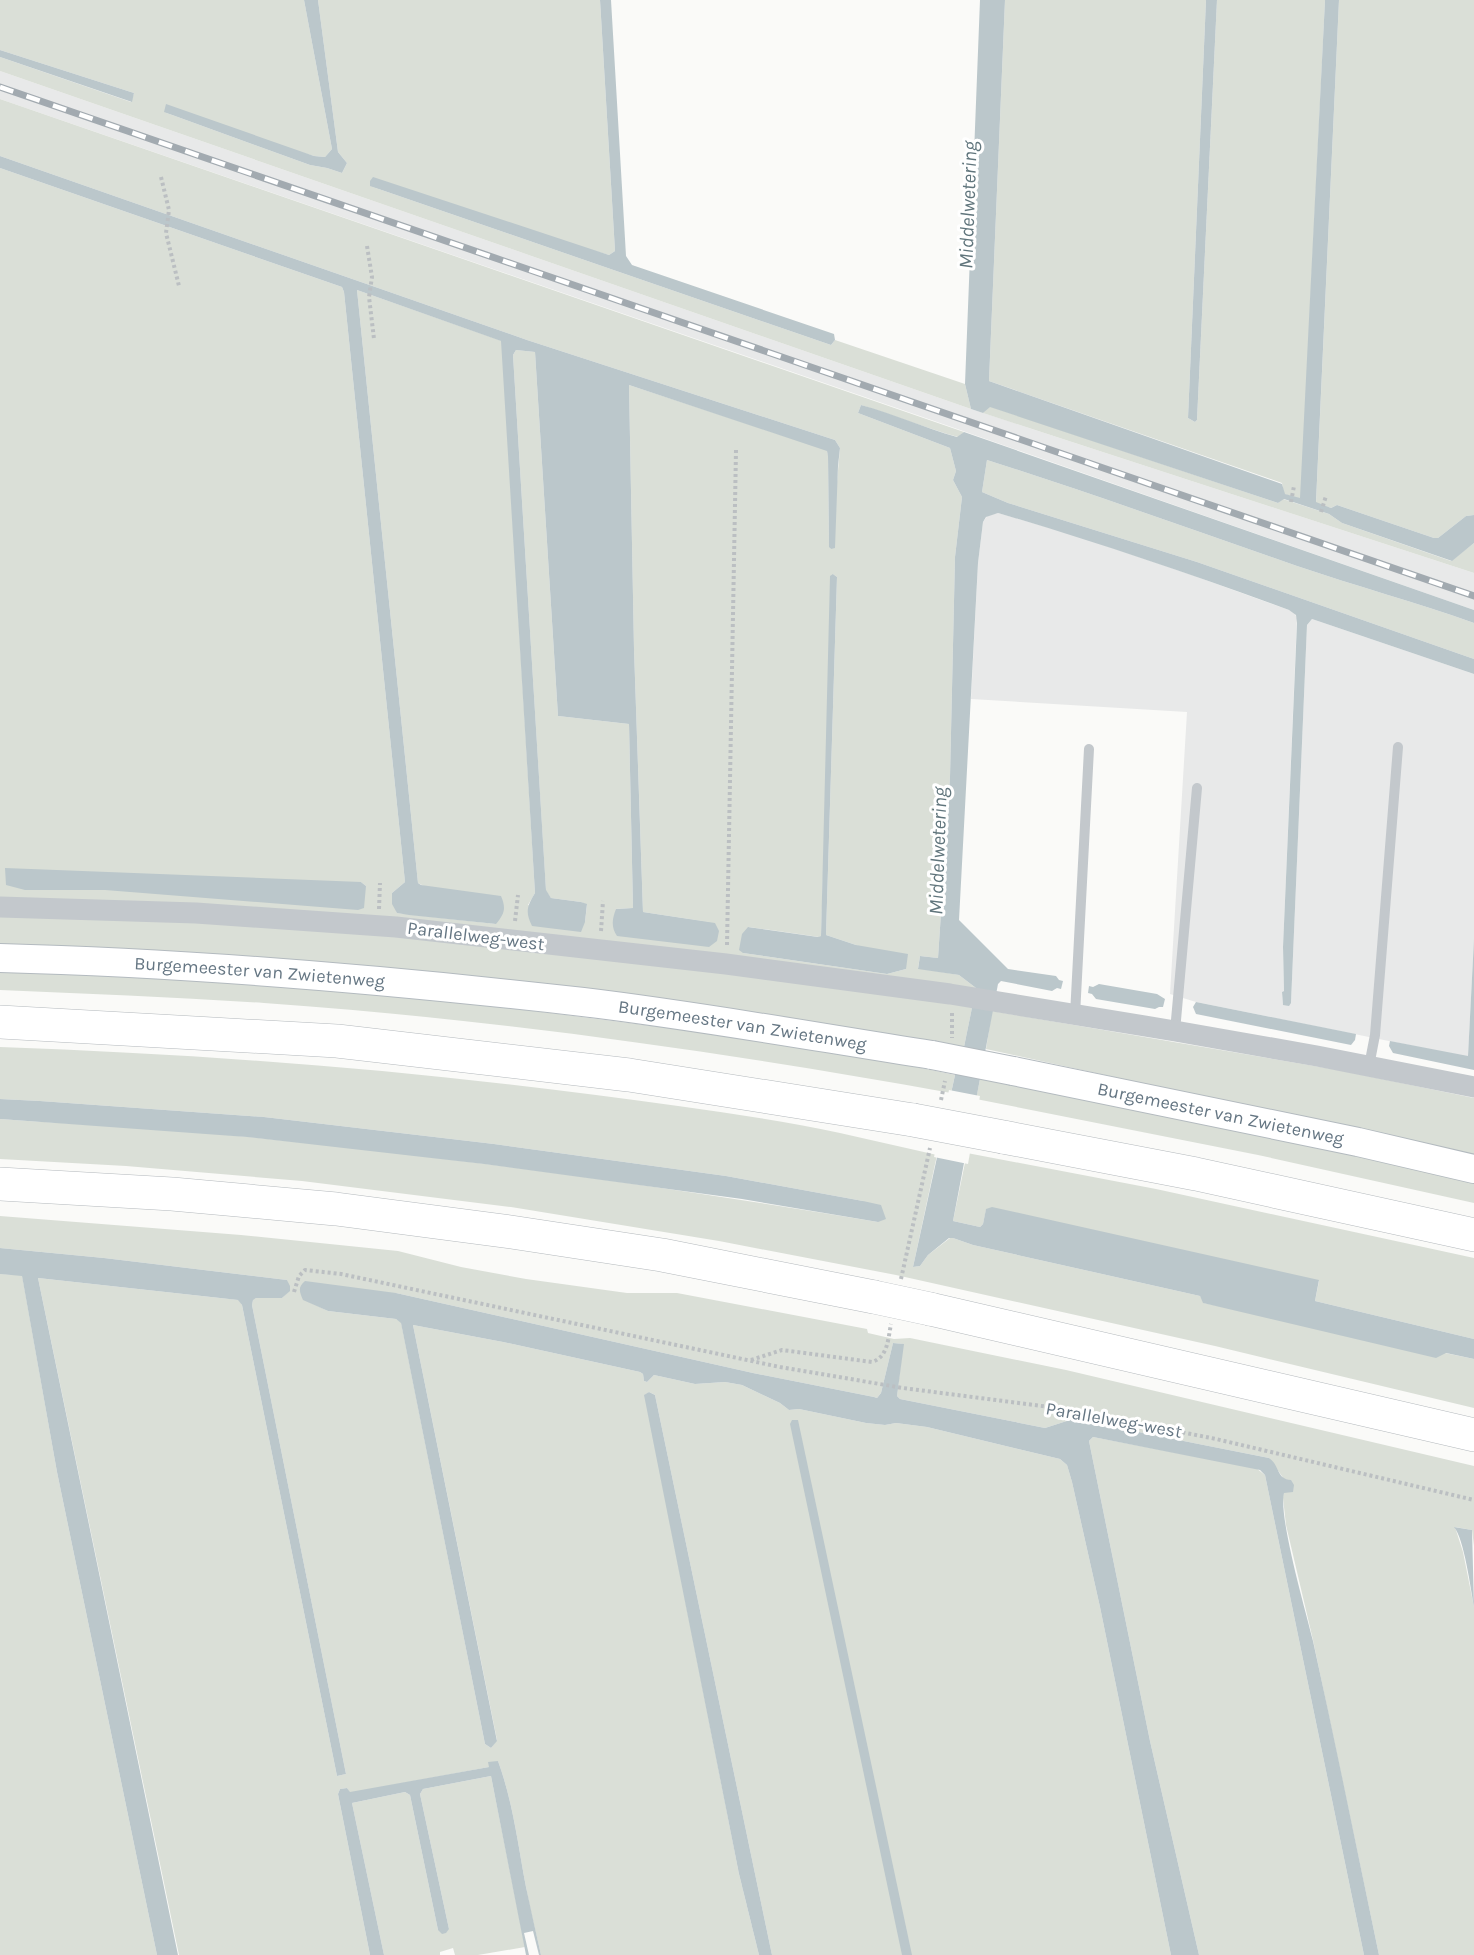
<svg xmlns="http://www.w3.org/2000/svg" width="1474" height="1955" font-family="Karla,sans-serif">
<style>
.built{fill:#e8e9e9}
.green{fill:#dadfd7;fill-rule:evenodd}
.water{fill:#bbc7cb}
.pier{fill:#fafaf8}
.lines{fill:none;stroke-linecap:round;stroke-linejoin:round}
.secondary-casing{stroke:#b3babf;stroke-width:30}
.motorway-casing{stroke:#b4b9bd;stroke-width:34}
.path{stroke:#bbbfc2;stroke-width:4;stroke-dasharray:3 3;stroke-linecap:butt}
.service{stroke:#c3c8cc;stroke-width:10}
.minor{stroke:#c3c8cc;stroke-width:21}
.secondary{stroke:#fff;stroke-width:28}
.motorway{stroke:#fff;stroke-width:33}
.rail-casing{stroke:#a2aab0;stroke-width:7}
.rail{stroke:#fff;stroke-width:4.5;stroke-dasharray:14;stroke-linecap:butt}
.secondary-bridge-casing{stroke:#b3babf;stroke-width:30;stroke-linecap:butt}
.motorway-bridge-casing{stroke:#b4b9bd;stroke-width:34;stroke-linecap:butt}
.secondary-bridge{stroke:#fff;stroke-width:28}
.motorway-bridge{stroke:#fff;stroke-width:33}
.labels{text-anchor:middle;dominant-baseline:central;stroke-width:6;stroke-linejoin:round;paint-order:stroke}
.street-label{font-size:18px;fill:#657683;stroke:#fff}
.water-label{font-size:20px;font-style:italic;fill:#60757c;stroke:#fff}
</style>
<rect width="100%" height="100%" fill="#fafaf8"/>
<!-- built -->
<g class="built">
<path d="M0,71l971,338 503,164v37l-531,-186 -943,-325z"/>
<path d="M998,513l76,22 115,39 100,36 5,2 3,6 -14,329 1,44 -2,1 1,13 8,-2 16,-378 5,-6 162,55v265l-6,118 -272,-55 -26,-8 17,-282 -216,-13 7,-136 5,-41 5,-7z"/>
</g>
<!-- green -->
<g class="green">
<path d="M0,0h304l28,149 -7,8 -11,-1 -150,-44 146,53 17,3 15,5 5,-10 -9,-11 -20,-152h282l15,251 -6,4 -239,-69 461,159 4,-5 130,44 6,25 -971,-338v-14l131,45 3,-9 -134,-43z"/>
<path d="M1005,0h201l-18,418 7,4 2,-2 20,-420h108l-24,499 -17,-5 -2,-11 -293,-102z"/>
<path d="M1339,0h135v515l-8,1 -28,22h-4l-97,-33 -6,3 -15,-5z"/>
<path d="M0,99l964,333 -6,5c-33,-9 -64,-22 -97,-32l-3,8 92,35 6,23 -3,9 9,17 -7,60 -5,220 -12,181 -18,-2 -2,12 41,7 17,13 -12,59 -964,-100v-779l342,119 2,5 61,590 -13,11 5,20 99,11 -78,-41 -61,-593 145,51 33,552 -7,12 57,17 2,-17 -6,-3 -30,-4 -5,-7 -33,-536 3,-5 19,2 23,364 71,8 4,184 -18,1 100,14 -72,-11 -9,-263 -5,-264 198,65 1,5 1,91 2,3 9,-101 -5,-8 -308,-100 -527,-184zM833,574l4,3 -11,358 30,10 50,24 -19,5 -144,-21 6,-26 70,10 2,-1zM361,882l5,4 -341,4z"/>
<path d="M989,406l289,97 5,-4 46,15 13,9 109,38 23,-18v30l-491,-160z"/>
<path d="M987,460c104,33 206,70 310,106 59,20 118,36 177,57v36l-277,-97 -189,-59 -26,-11z"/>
<path d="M0,971c208,6 415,24 621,51 112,14 224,29 334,53l-4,18c-227,-41 -457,-74 -687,-90 -88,-6 -176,-9 -264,-13z"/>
<path d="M992,1011l346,59 136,28v58l-488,-107z"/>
<path d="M0,1047c200,7 398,22 596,48 81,11 164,21 244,38 32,7 65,15 97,22l-24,112 7,-1 8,-11 22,-17h3l20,7 227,51 4,7 270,56v49l-259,-62 -319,-71 -177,-34 -208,-34 -209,-26 -176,-15 -126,-7v-40c83,6 166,9 249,18 210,21 420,50 629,85l-15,-21 -137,-25 -232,-32 -230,-27 -224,-16 -40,-2z"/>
<path d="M980,1079l188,35 306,67v22l-216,-48 -282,-56z"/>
<path d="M967,1153l189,36 318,69v81l-159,-38 4,-20 -333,-71 -3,14 -3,3 -27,-6z"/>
<path d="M0,1216l241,19 157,16 63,16 65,12 101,14h50l190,36 1,4 26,6 16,-1 156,32 408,96v80l-2,-16 -17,-3 8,25 11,55v348h-95l-66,-315 -27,-115 -3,-27 1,-19 -15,-21 -196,-39 -28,9 -145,-29 -3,-3 6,-52 -10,-1 -12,50 -4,5 -3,-1 -121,-24 -357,-80 -93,6 25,12 68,8 5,3 84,422 6,4 6,-8 -84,-415 90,17 137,30 3,2 1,7 3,1 7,-7 41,9 30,-2 17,3 38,18 9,7 10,-1 67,14 19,2 11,-2 31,4 133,32 7,6 5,17 28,125 71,348h-399l-117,-560 -6,-3 -4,3 94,479 20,81h-218c-5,-23 -11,-45 -15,-68 -8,-42 -13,-85 -28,-126l-9,6 -139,26 -3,-5 -7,1 -2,5 32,161h-191l-141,-677 182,20 19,2 3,5 95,471 9,-2 -94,-469 1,-6 3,-1h26l7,-7 -2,-11 -183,-22 -104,-10z"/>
<path d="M0,1274l22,1 35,197 100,483h-157z"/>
<path d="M1093,1437l163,31 9,7 99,480h-165l-49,-214 -61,-300z"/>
<path d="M491,1776l34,171 -47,8h-23l-2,-7 -13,4v3h-56l-32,-152 53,-11 5,3 28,135 11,-1 -29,-135 3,-5z"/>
</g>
<!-- water -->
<g class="water">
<path d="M304,0h14l20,152 9,11 -5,10 -15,-5 -17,-3 -146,-53 2,-8 148,52 11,1 7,-8z"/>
<path d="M600,0h11l15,256 6,9 202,69 1,6 -4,5 -461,-159v-5l3,-4 236,78 6,-4z"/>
<path d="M980,0h25l-16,381 293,103 3,10 15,4 25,-498h14l-23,502 15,6 6,-3 97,33h4l28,-22 8,-1v28l-22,18 -110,-38 -13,-9 -45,-15 -6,4 -288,-96 -7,6 -12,-4 -6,-25z"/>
<path d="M1206,0h11l-20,420 -2,2 -7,-4z"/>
<path d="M0,50l134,43 -2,9 -132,-45z"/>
<path d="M0,156l527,184 308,100 5,8 -2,18 -3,82 -4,1 -2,-2 -1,-91 -1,-5 -198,-66 5,264 9,263 72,11 4,8 -2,10 -8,6 -92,-11c-6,-9 -5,-17 -1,-27l17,-1 -4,-184 -71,-8 -23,-364 -19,-2 -3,5 33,535 5,8 30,4 6,2 -2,18 -4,10 -49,-6c-7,-14 -5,-20 3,-33l-34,-552 -144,-51 61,593 3,2 80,11c5,12 4,17 -5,28l-87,-9 -12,-2 -5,-9v-11l13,-11 -61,-590 -2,-5 -342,-119z"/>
<path d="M861,405c33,9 64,23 96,32l7,-5 510,178v13c-59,-21 -118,-37 -177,-57 -104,-36 -206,-73 -310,-106l-5,32 26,11 189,59 277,97v15l-162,-55 -5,6 -16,378 -2,3 -6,-1 -1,-13 2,-1 -1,-44 14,-324 -1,-8 -7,-5c-96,-35 -193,-68 -291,-97l-12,4 -3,5 -5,41 -19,357 49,49 48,7 3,4 4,1 -2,8 -4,-1 -5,3 -51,-10 -3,3 -45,237 27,6 3,-3 3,-15 6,-2 327,73 -4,21 159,38v20l-28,-6 -10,5 -233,-55 -3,-7 -227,-51 -20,-7h-4l-21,17 -8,11 -7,1 44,-201 7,-19 12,-59 -17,-13 -41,-6 2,-13 18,2 12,-181 5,-220 7,-60 -9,-17 3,-9 -6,-23 -92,-35z"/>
<path d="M833,574l4,3 -11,358 30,10 52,9 -2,15 -19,5 -144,-21 -4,-3 3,-16 6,-7 70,10 3,-1 9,-360z"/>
<path d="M5,868l356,14 5,4 -2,22 -6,2 -253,-20h-80l-19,-5z"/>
<path d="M1474,939v131l-81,-17 -4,-7 1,-5 78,15z"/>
<path d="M1099,984l58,10 8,5 -2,8h-4l-4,2 -59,-10 -4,-5 -4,-1 1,-7 4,1z"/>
<path d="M1196,1002l160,32 -1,6 -4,5 -155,-31 -3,-7z"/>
<path d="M0,1099l40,2 224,16 230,27 232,32 137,25 18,4 5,14 -8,3 -136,-23 -258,-35 -237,-27 -247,-18z"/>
<path d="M0,1248l104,10 183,22 3,6v5l-8,7h-26l-3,2 -1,5 94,469 -9,2 -95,-471 -4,-5 -18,-2 -182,-20 140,677h-21l-100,-483 -35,-196 -22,-2z"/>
<path d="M305,1281l91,12 357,80 121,24 3,1 4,-5 12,-50 11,1 -7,52 3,3 145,29 28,-9 196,39c11,7 7,21 22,22l3,5 -1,7 -9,1c-6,23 22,119 29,148 23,104 44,209 66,314h-15l-99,-480 -5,-5 -167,-33 -4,4 61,300 49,214h-28l-71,-348 -28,-125 -5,-17 -7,-6 -133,-32 -31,-4 -11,2 -19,-2 -67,-14 -10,1 -9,-7 -38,-18 -17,-3 -30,2 -41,-9 -7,7 -3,-1 -1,-7 -3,-2 -137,-30 -90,-17 84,416 -6,7 -6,-4 -84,-421 -5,-4 -68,-8 -25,-11c-4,-9 -5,-13 2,-19z"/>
<path d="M649,1392l6,3 117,560h-13l-20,-81 -95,-479z"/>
<path d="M792,1420h6l114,535h-10l-112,-531z"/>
<path d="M1454,1527l18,3 2,77c-3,-17 -10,-69 -20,-80z"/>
<path d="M498,1761c15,41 20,84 28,126 5,23 10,46 15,68h-2l-6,-24 -9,2 5,22h-3l-35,-179 -68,13 -3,5 29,135 -3,4 -4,1 -4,-4 -28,-135 -5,-3 -53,11 32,152h-14l-32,-161 2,-5 7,-1 3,4 139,-25 -1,-5z"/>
</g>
<!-- pier -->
<path class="pier" d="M949,1090l31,6 -12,68 -34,-7z"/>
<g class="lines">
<!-- secondary casing -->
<g class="secondary-casing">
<g id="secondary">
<path id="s1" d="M0,958c194,5 390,22 583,44 117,14 233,35 349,53"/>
<path id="s2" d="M1013,1071l345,71 116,27"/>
</g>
</g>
<!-- motorway casing -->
<g class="motorway-casing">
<g id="motorway">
<path d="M0,1022l337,19 292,34 284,45"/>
<path d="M1003,1137l193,37 278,61"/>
<path d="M0,1184l172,10 164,15 175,23 151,23 212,42"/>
<path d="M930,1309l544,126"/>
</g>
</g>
<!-- path -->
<g class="path">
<path d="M161,177l8,33 -3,23 13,53"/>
<path d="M367,246l5,31 -3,20 5,42"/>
<path d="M1291,502l3,-16"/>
<path d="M1321,512l5,-16"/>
<path d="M379,909l1,-26"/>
<path d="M515,921l3,-26"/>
<path d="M601,931l2,-30"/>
<path d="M727,945l9,-495"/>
<path d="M952,1013v25"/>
<path d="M941,1100l4,-19"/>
<path d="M901,1279l29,-131"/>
<path d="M294,1292l5,-16 6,-6 36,4 439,93 123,21 162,21 151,30 258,61"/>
<path d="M751,1360l31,-10 90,12c16,-5 16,-23 19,-38"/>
</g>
<!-- service -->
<g class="service">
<path d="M1075,1015l14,-266"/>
<path d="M1175,1031l22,-243"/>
<path d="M1369,1066l6,-31 23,-288"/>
</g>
<!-- minor -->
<path class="minor" d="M0,907l196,6 200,14 330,37 224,30 225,37 142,25 157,31"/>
<!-- secondary -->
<use href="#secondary" class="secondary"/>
<!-- motorway -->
<use href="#motorway" class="motorway"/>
<!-- rail casing -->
<g class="rail-casing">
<path id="rail" d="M0,87l1474,509"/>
</g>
<!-- rail -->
<use href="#rail" class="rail"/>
<!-- secondary-bridge casing -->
<g class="secondary-bridge-casing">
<path id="secondary-bridge" d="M932,1055l81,16"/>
</g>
<!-- motorway-bridge casing -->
<g class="motorway-bridge-casing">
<g id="motorway-bridge">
<path d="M913,1120l90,17"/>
<path d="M874,1297l56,12"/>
</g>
</g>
<!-- secondary-bridge -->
<use href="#secondary-bridge" class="secondary-bridge"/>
<!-- motorway-bridge -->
<use href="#motorway-bridge" class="motorway-bridge"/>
</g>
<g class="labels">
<!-- street labels -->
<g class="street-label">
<text transform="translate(476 936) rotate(7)">Parallelweg-west</text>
<text stroke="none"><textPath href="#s1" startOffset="260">Burgemeester van Zwietenweg</textPath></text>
<text stroke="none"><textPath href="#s1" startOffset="746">Burgemeester van Zwietenweg</textPath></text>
<text stroke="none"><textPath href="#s2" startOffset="212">Burgemeester van Zwietenweg</textPath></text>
<text transform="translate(1114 1420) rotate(10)">Parallelweg-west</text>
</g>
<!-- water labels -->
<g class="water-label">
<text transform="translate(968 205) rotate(-88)">Middelwetering</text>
<text transform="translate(938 851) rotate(-88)">Middelwetering</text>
</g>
</g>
</svg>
